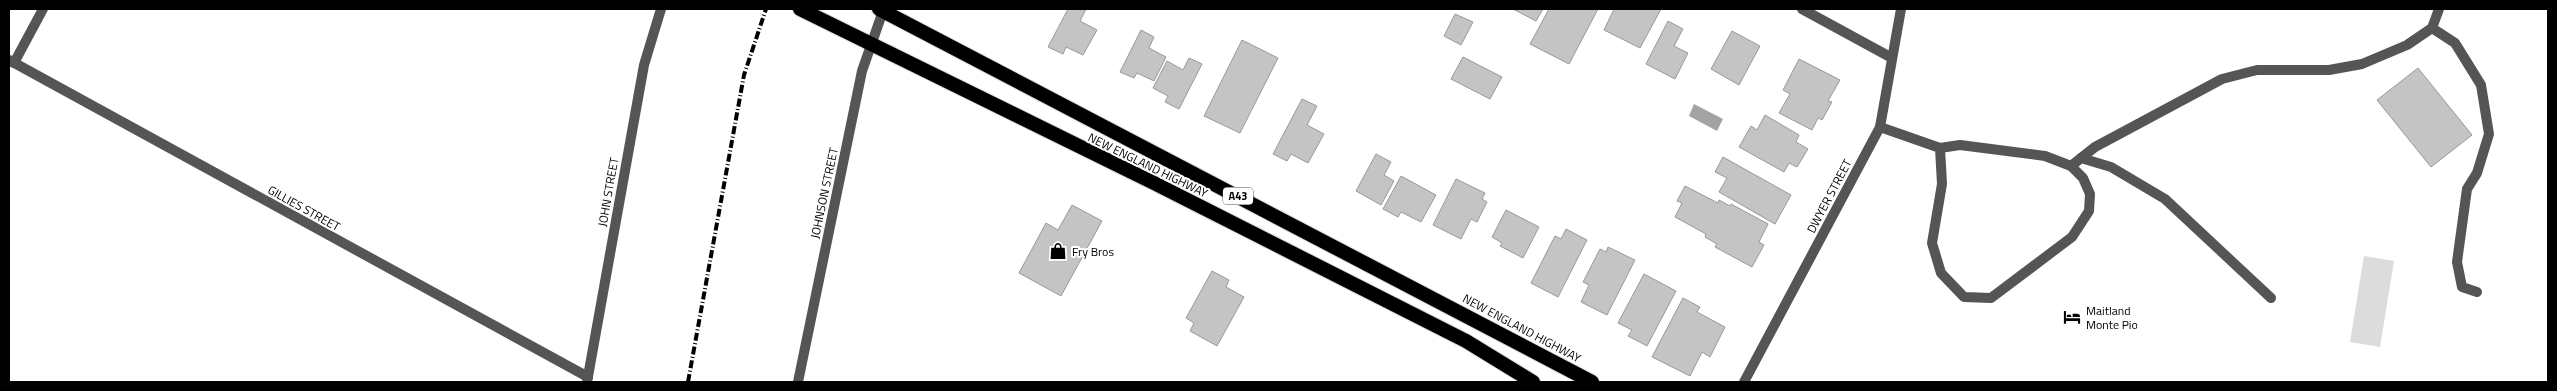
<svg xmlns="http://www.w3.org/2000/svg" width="2557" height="391" font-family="'Titillium Web',sans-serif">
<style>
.green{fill:#dcdcdc}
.water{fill:#a3a3a3}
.building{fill:#c4c4c4;stroke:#999}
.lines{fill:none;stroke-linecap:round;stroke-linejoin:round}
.trunk-casing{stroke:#dbdbdb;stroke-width:16}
.service{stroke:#555;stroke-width:10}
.minor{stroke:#555;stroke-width:10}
.trunk{stroke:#000;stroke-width:14}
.rail{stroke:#000;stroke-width:4;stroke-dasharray:8 2.5 1 2.5;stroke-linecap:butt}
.labels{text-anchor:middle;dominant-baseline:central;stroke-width:4;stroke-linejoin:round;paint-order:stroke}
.shield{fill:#fff;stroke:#4c4c4c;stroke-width:1}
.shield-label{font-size:11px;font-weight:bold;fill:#000}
.street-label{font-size:12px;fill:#000;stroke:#fff}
.poi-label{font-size:12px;fill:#000;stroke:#fff;text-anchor:start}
</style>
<rect width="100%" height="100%" fill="#fff"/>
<!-- green -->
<path class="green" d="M2364,256l30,5 -14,86 -30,-5z"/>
<!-- water -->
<path class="water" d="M1694,104l29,15 -6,12 -28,-15z"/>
<!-- building -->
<g class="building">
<path d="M1068,9h18l-6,12 17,9 -14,25 -17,-8 -3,7 -15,-7z"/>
<path d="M1513,9h30l-7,12z"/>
<path d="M1549,9h49l-29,55 -39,-20z"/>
<path d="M1614,9h47l-21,39 -36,-18z"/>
<path d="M1455,14l18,8 -12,23 -17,-9z"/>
<path d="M1668,21l15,8 -9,17 14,7 -13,26 -29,-15z"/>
<path d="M1141,30l13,7 -5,11 17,9 -12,24 -17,-8 -3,5 -14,-6z"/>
<path d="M1732,31l28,15 -21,39 -28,-16z"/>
<path d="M1242,40l36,18 -38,75 -36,-17z"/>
<path d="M1463,57l39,20 -12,22 -39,-20z"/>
<path d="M1189,58l13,6 -23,45 -14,-7 3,-6 -15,-8 14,-27 16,9z"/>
<path d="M1799,59l41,21 -12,21 4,1 -10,18 -4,-2 -6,12 -33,-17 11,-19 -7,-4z"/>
<path d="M2418,68l54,67 -41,32 -54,-67z"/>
<path d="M1302,99l15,7 -10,19 17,9 -16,29 -17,-9 -4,7 -14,-7z"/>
<path d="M1765,115l34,20 -3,7 12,7 -11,18 -8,-4 -5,9 -45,-25 12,-21 6,4z"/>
<path d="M1376,154l15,8 -7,13 10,6 -13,24 -25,-14z"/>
<path d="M1723,157l68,38 -16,29 -56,-32 8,-14 -12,-6z"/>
<path d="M1401,176l35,19 -15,27 -20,-10 -3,5 -15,-8z"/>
<path d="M1456,179l29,14 -3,6 5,3 -10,20 -6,-3 -10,20 -28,-14z"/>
<path d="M1685,186l33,17 1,-3 11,6 1,-2 37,20 -9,18 5,3 -12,22 -37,-20 2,-3 -12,-7 1,-3 -31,-17 7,-14 -5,-2z"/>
<path d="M1072,205l30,16 -41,75 -42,-23 27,-50 12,7z"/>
<path d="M1506,210l33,17 -16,31 -23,-12 2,-3 -10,-6z"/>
<path d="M1566,229l21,11 -29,57 -27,-14 24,-47 6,3z"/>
<path d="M1608,247l27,13 -28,55 -26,-13 8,-17 -6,-3 17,-33 6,3z"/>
<path d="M1212,271l17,9 -3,7 18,10 -27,49 -27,-15 4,-8 -8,-5z"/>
<path d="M1644,274l32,17 -29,55 -19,-10 4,-6 -14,-7z"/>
<path d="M1683,298l17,9 -3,5 28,15 -15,30 -8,-5 -12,24 -38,-19z"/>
</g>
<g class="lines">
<!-- trunk casing -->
<g class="trunk-casing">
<g id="trunk">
<path d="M800,9l354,174 312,158 67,41"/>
<path d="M879,9l713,373"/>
</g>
</g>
<!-- service -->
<g class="service">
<path d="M2432,28l23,15 26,42 8,49 -12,39 -10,16 -10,73 5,25 15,5"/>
<path d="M1880,127l60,21 20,-3 85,11 26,10 12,12 7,16 -1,17 -17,26 -81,61 -27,-1 -23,-24 -9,-30 10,-59 -2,-36"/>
<path d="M2081,158l30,9 54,32 106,99"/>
<path d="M2071,166l24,-19 127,-68 35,-9h72l33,-6 45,-19 25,-17 7,-19"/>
</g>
<!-- minor -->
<g class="minor">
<path d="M1802,9l90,49"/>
<path d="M9,60l579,317"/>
<path d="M14,63l29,-54"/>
<path d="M587,382l57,-317 17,-56"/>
<path d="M798,382l64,-311 21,-60"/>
<path d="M1744,382l136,-255 21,-118"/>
</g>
<!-- trunk -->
<use href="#trunk" class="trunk"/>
<!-- rail -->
<path class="rail" d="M688,382l56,-307 22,-66"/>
</g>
<!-- icons -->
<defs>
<g id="shop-bare" transform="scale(1.35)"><path d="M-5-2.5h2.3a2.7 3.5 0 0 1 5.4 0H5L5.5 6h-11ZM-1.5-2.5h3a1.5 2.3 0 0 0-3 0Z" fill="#000" stroke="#fff" stroke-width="2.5" paint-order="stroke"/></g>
<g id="hotel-bare" transform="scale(1.35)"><path d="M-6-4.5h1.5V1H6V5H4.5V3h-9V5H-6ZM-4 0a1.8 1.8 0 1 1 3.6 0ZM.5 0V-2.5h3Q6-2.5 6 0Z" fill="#000" stroke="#fff" stroke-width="2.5" paint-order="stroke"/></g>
</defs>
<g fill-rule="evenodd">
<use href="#shop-bare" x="1058" y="251"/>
<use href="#hotel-bare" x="2072" y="317"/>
</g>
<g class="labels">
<!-- shield labels -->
<rect class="shield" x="1223" y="187.5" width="30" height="17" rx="4"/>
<g class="shield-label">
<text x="1238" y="196">A43</text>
</g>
<!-- street labels -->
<g class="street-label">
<text transform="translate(1148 165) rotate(26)">NEW ENGLAND HIGHWAY</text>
<text transform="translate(608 192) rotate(-80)">JOHN STREET</text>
<text transform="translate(824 193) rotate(-78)">JOHNSON STREET</text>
<text transform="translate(1829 196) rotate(-62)">DWYER STREET</text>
<text transform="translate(304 208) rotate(29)">GILLIES STREET</text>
<text transform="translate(1522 328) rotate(28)">NEW ENGLAND HIGHWAY</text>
</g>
<!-- poi labels -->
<g class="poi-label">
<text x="1072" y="251">Fry Bros</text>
<text x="2086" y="310">Maitland<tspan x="2086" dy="14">Monte Pio</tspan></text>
</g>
</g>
<!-- border -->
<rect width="2557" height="391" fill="none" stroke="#000000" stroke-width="20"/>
</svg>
